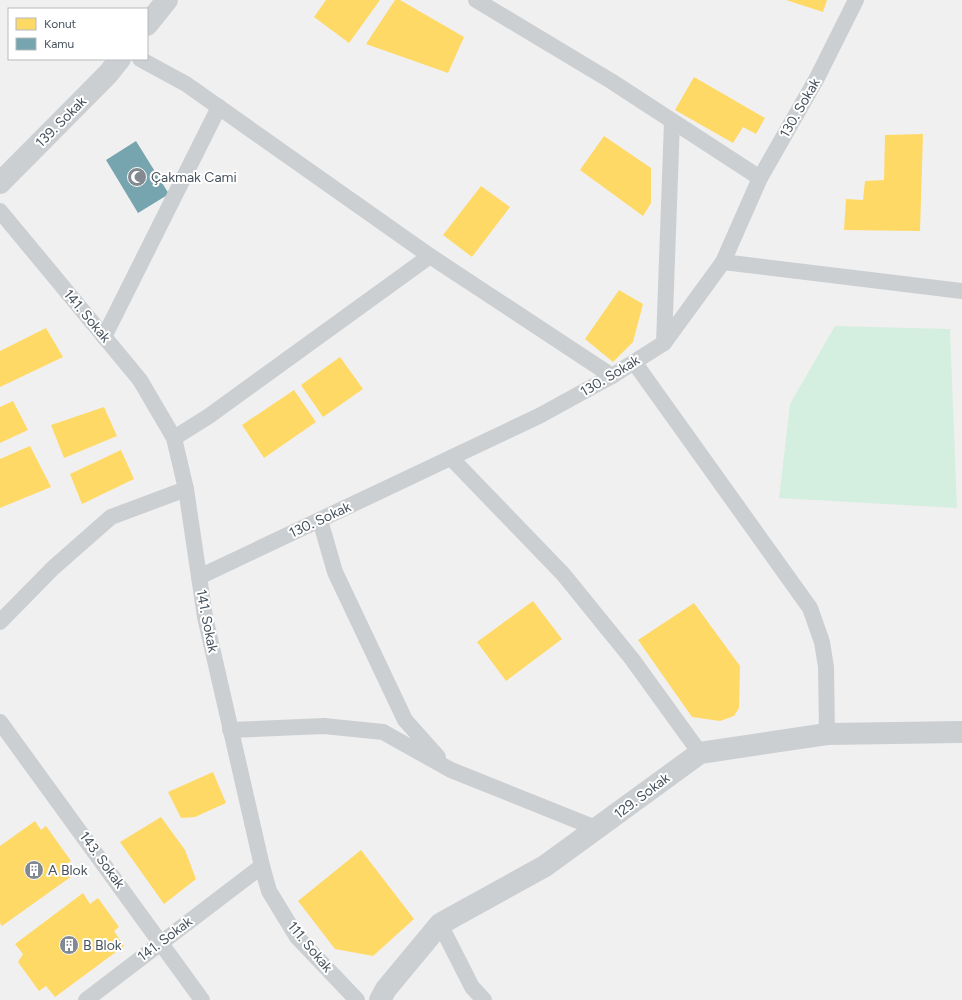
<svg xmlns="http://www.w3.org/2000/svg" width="962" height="1000" font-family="Figtree,sans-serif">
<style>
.green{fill:#d4efe0}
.homes{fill:#ffd966}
.public{fill:#76a5af}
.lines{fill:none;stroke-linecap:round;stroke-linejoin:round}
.street{stroke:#cccfd1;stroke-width:16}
.secondary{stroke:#cccfd2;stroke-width:22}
.labels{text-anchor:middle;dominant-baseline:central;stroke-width:4;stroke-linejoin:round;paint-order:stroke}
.street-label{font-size:14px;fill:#47525d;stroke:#fff}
.poi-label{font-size:14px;fill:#47525d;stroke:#fff;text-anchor:start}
</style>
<rect width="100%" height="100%" fill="#f1f0f0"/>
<!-- green -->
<path class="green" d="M835,326l115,3 7,179 -178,-10 11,-94z"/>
<!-- homes -->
<g class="homes">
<path d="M326,0h54l-31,43 -35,-26z"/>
<path d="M395,0h5l64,37 -16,36 -82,-29z"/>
<path d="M786,0h41l-4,12z"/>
<path d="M694,77l71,41 -9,16 -13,-7 -10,16 -58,-33z"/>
<path d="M923,134l-3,97 -76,-1 2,-31 17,1 2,-19 19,-1 1,-45z"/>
<path d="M604,136l47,32v35l-8,13 -63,-46z"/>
<path d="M481,186l29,21 -38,50 -29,-22z"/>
<path d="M619,290l24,14 -10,38 -20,20 -28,-23z"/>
<path d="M46,328l17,29 -63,30v-36z"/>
<path d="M340,357l23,32 -40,28 -22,-32z"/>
<path d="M294,390l22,32 -52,36 -22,-33z"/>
<path d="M13,401l15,29 -28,13v-36z"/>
<path d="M104,407l13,29 -53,22 -13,-33z"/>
<path d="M30,446l21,41 -51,21v-49z"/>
<path d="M121,450l13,29 -52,25 -12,-30z"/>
<path d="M533,601l29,38 -56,42 -29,-39z"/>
<path d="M694,603l46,63 -1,42 -5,8 -14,5 -28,-4 -54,-77z"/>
<path d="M213,772l13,31 -31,14 -14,1 -13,-26z"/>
<path d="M161,817l24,33 11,29 -32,25 -44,-62z"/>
<path d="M35,821l6,9 5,-4 25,35 -6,4 7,11 -70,50 -2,-3v-77z"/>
<path d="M361,850l53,69 -41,37 -38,-7 -37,-48z"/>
<path d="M83,893l7,11 8,-6 21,29 -5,4 10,15 -69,51 -9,-11 -7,5 -21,-29 5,-8 -8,-10z"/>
</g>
<!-- public -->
<path class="public" d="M136,141l33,53 -31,19 -32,-53z"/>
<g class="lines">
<!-- street -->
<g class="street">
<path d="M476,0l135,81 149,97"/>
<path d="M140,59l46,25 244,172 182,120"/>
<path d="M0,211l140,169 34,58 12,51 19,128 57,249 -176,134"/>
<path d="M723,262l239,29"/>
<path d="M104,337l115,-230"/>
<path d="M664,343l8,-222"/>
<path d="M634,362l176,246 12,34 4,25 1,67"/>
<path d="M174,438l35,-22 221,-160"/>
<path d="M451,458l112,116 69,85 68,94"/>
<path d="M320,520l15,52 70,148 33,37"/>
<path d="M199,577l340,-161 73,-40 52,-33 59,-81 37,-84 57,-100 39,-78"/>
<path d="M0,622l53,-54 58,-51 75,-28"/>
<path d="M0,722l202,278"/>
<path d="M230,730l94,-4 59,6 68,38 147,59"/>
<path d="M262,866l7,25 28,46 60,63"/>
<path d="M440,924l32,63 12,13"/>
</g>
<!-- secondary -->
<g class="secondary">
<path d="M147,25l20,-25"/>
<path d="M0,183l108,-109 12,-15"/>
<path d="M380,1000l6,-11 54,-65 105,-58 155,-113 127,-19 135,-2"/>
</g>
</g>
<!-- icons -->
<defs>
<g id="mosque-disc" transform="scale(1)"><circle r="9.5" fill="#828990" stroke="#fff"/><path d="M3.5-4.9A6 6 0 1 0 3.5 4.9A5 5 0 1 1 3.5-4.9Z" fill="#fff"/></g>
<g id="building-disc" transform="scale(1)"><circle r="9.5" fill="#828990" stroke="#fff"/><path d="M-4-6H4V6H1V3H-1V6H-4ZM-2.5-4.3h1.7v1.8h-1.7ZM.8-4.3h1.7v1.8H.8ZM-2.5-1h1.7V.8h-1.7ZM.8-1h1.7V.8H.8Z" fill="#fff"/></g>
</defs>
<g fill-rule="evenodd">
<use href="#mosque-disc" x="137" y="177"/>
<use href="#building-disc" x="34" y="870"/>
<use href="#building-disc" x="69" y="945"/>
</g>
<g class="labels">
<!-- street labels -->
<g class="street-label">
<text transform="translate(800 108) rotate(-60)">130. Sokak</text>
<text transform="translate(61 122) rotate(-45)">139. Sokak</text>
<text transform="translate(87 316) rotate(50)">141. Sokak</text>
<text transform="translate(610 376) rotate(-31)">130. Sokak</text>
<text transform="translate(320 520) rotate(-25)">130. Sokak</text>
<text transform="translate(207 621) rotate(79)">141. Sokak</text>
<text transform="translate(642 796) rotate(-37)">129. Sokak</text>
<text transform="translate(102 860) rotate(54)">143. Sokak</text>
<text transform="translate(165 939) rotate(-37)">141. Sokak</text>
<text transform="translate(310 947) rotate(50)">111. Sokak</text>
</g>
<!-- poi labels -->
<g class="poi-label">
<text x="151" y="177">Çakmak Cami</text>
<text x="48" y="870">A Blok</text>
<text x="83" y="945">B Blok</text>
</g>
</g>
<!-- legend -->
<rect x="8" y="8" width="140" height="52" fill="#ffffff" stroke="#b5babe"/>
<rect x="16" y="18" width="20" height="12" fill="#ffd966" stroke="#b5babe"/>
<text x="44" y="28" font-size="12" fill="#47525d">Konut</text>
<rect x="16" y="38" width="20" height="12" fill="#76a5af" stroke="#b5babe"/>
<text x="44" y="48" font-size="12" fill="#47525d">Kamu</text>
</svg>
